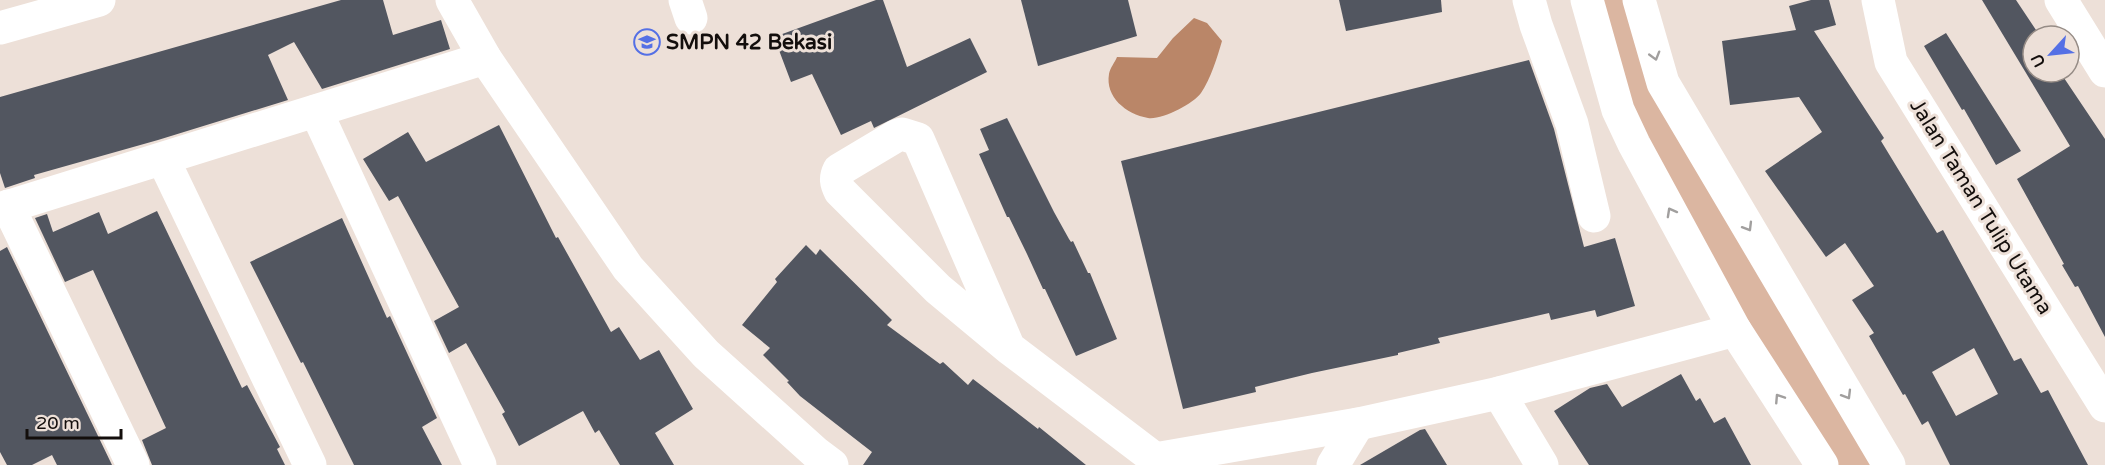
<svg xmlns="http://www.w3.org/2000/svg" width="2105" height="465" font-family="'Varela Round',sans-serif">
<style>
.green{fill:#dbb6a1}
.water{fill:#ba8668}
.building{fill:#525660;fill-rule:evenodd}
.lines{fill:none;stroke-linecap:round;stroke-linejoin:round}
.minor{stroke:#fff;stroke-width:33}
.oneway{stroke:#a19f9e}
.labels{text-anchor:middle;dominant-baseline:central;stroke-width:6;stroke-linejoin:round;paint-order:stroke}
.poi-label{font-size:21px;font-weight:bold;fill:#130e0c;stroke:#ede0d8;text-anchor:start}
.street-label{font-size:21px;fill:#130e0c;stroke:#ede0d8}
</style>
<rect width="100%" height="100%" fill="#ede0d8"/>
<!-- green -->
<path class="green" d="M1587,0h52l24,83 226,382h-67l-188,-321z"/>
<!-- water -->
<path class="water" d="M1194,18l13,5 15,18c-5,17 -11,37 -21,52 -8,11 -39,27 -53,25 -22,-4 -43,-21 -39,-44 1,-6 6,-12 8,-17l40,1 16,-20z"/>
<!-- building -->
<g class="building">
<path d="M341,0h42l10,35 48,-15 9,29 -128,40 -28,-47 -26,13 20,45 -130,40 -124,35 1,3 -30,10 -5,-15v-76z"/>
<path d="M876,0h7l24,67 63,-29 17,34 -113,56 -3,-7 -30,14 -29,-61 -21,8 -17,-45z"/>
<path d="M1021,0h107l9,36 -99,30z"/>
<path d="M1339,0h102l1,12 -96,19z"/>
<path d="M1811,0h18l7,25 -22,6 70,107 -3,3 56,92 6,-3 71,131 7,-3 20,35 7,-3 40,75h-138l-22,-44 -6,4 -17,-31 -2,1 -34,-59 5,-3 -22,-33 22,-14 -29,-43 -19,14 -61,-86 57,-39 -23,-35 -69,8 -8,-64 74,-11 -7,-24zM1974,348l24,46 -42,22 -24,-44z"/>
<path d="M1982,0h34l24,36h-7v36h27l45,67v198l-27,-51 -3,1 -13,-22 2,-1 -47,-85 53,-33z"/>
<path d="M1946,33l75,118 -25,14 -32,-56 -2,1 -38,-64z"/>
<path d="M1529,60l25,69 30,118 31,-9 20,68 -38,11 -2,-7 -44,10 -2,-7 -111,25 2,5 -42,10v2l-86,18 -57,14 1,5 -73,17 -62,-248z"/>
<path d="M1007,118l47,94 15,27 2,3 2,-1 15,32h2l27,66 -41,17 -31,-67h-2l-16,-35 -18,-37h-2l-28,-63 10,-4 -9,-21z"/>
<path d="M499,125l57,113 2,-1 53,95 8,-5 21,33 19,-10 34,59 -38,24 19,32h-54l-21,-35 -4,3 -12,-22 -64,35 -17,-32 3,-2 -39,-69 -17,10 -15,-32 25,-14 -61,-111 -9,5 -26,-42 45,-27 18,30z"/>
<path d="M157,211l85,177 5,-3 33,62 -3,2 8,16h-133l-10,-25 24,-12 -73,-158 -28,12 -30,-64 12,-4 6,18 46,-20 9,22z"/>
<path d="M342,218l45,100 3,-2 47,102 -15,9 20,38h-88l-51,-103 -2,1 -51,-101z"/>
<path d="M806,245l10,10 4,-6 72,71 -5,5 53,39 3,-2 25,23 5,-6 65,50 1,-2 47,38h-223l9,-13 -72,-56 -13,-14 2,-1 -26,-26 7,-7 -28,-23 35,-43 -2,-3z"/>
<path d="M7,247l105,218h-55l-5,-10 -20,10h-25l-7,-13v-201z"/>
<path d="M1681,374l15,27 4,-3 14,25 11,-6 26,48h-162l-35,-54 36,-23 17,-4 15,23z"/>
<path d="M1425,429l22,36h-87l60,-35z"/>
</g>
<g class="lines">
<!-- minor -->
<g class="minor">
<path d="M452,0l33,58 143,210 78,86 110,99 16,12"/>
<path d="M685,0l6,18"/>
<path d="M1529,0l7,25 36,99 22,92"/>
<path d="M1587,0l31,110 16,34 101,186 87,135"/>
<path d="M1639,0l24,83 226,382"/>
<path d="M1878,0l13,62 214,344"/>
<path d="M2061,0l44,71"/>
<path d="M0,28l99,-28"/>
<path d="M316,111l164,354"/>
<path d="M163,159l147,306"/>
<path d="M8,206l125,259"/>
<path d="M0,209l485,-151"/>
<path d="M1009,348l-91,-209 -16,-5 -6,2 -57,34c-4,8 -3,13 1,21l98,98 71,59 154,117"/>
<path d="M1499,393l43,72"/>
<path d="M1155,459l203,-35 141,-31 236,-63"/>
<path d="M1333,465l25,-41"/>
</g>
</g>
<!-- one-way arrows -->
<defs><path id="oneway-chevron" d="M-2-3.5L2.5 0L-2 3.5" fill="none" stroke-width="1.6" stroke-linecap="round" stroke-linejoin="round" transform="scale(1.5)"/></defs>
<g class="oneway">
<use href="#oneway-chevron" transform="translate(1655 56) rotate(74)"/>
<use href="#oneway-chevron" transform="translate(1671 212) rotate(-119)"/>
<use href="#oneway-chevron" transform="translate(1748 227) rotate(59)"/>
<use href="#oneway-chevron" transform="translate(1847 395) rotate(59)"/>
<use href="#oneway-chevron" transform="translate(1779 398) rotate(-123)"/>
</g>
<!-- icons -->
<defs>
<g id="school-ring" transform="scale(1.35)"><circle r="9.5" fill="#ede0d8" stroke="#5570e5" stroke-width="1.5"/><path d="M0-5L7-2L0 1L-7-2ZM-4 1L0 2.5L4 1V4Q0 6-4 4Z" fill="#5570e5"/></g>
</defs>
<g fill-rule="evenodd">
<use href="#school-ring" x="647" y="42"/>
</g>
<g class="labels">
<!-- poi labels -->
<g class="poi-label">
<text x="666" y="42">SMPN 42 Bekasi</text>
</g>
<!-- street labels -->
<g class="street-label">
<text transform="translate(1981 207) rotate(58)">Jalan Taman Tulip Utama</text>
</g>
</g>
<!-- north arrow -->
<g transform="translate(2051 54) rotate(243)"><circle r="28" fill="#ede0d8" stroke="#968c86" stroke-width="1.5"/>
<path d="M0-4.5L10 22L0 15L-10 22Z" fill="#5570e5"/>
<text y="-9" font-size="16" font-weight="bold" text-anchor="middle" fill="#130e0c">U</text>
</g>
<!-- scale -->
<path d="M27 429v9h94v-9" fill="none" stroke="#130e0c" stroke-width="3"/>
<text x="36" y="429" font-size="18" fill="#130e0c" stroke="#ede0d8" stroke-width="4.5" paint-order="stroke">20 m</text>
</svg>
